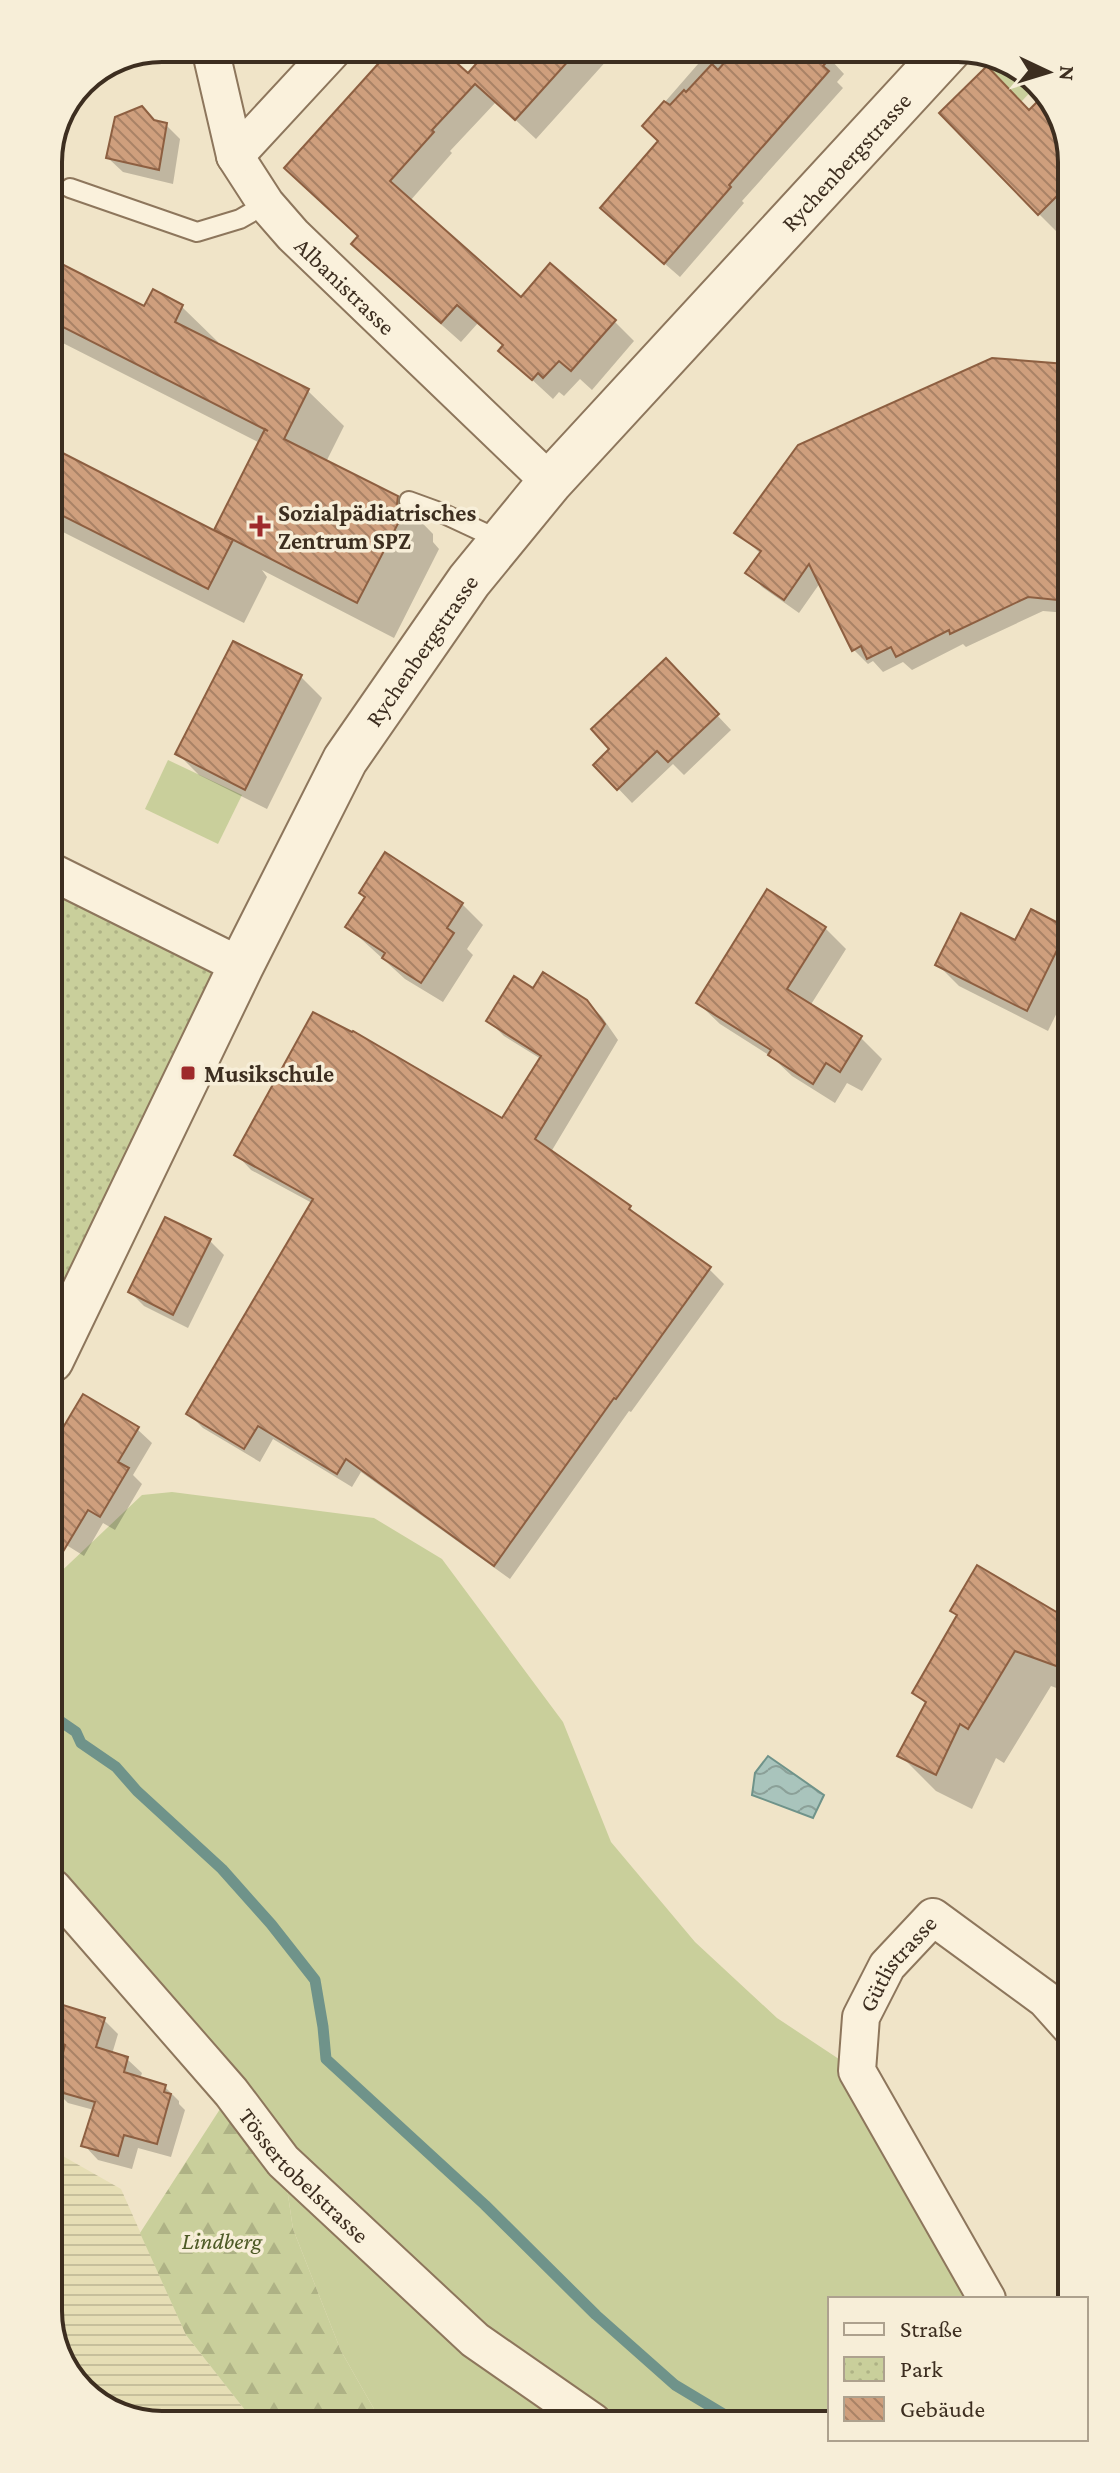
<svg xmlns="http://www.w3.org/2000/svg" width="1120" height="2473" font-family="'Crimson Pro',serif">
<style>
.farmland{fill:url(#farmland-rules)}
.grass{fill:#c9cf9b}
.forest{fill:url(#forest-firs)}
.park{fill:url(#park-dots)}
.water{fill:url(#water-waves);stroke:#6f938a;stroke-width:2}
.shadow{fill:#0003}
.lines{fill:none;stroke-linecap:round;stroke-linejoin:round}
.stream{stroke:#6f938a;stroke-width:11}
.building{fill:url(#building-back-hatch);stroke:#8d5f41;stroke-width:2}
.service-casing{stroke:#8d765c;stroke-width:22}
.minor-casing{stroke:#8d765c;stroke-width:40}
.tertiary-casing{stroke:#8d765c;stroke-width:48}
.service{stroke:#faf1dc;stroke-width:18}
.minor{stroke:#faf1dc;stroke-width:36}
.tertiary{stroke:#faf1dc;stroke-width:44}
.poi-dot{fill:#9e2a2b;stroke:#f7eed8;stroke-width:3}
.labels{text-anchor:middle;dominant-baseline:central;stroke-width:7;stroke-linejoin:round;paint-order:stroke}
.street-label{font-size:24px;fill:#3d2e20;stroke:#f7eed8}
.poi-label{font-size:24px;font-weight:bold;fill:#3d2e20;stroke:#f7eed8;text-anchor:start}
.park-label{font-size:24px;font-style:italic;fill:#4d5a26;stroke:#f7eed8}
.rim{fill:none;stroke:#3d2e20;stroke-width:4}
</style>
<defs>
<pattern id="farmland-rules" width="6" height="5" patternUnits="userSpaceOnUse" patternTransform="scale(2)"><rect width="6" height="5" fill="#e6deb5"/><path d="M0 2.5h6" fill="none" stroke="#c6bf9b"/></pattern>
<pattern id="forest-firs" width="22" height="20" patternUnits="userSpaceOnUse" patternTransform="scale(2)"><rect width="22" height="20" fill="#c9cf9b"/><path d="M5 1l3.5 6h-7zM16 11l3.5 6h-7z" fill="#aeb285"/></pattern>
<pattern id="park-dots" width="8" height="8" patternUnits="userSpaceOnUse" patternTransform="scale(2)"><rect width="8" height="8" fill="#c9cf9b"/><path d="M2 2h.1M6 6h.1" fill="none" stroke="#aeb285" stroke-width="1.8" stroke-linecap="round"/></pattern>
<pattern id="water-waves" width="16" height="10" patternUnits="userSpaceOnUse" patternTransform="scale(2)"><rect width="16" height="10" fill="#a9c4bc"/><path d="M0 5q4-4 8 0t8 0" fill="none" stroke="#8ba098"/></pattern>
<pattern id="building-back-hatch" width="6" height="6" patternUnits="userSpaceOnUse" patternTransform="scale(2)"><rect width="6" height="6" fill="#cf9f7d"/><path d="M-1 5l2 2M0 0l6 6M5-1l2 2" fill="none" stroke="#a98266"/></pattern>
</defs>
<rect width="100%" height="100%" fill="#f0e4c8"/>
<!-- farmland -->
<path class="farmland" d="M54,2151l67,38 65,146 70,89 -102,1 -61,-23 -39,-54z"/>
<!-- grass -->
<g class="grass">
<path d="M994,59l33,12 10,14 -16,17 -34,-36z"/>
<path d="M168,760l74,35 -24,49 -73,-35z"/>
<path d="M172,1492l202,26 68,41 121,163 48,120 84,100 82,76 80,53 130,228h-157v121l-448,3 -41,-72 -48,-122 -10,-68 -230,-273 -1,-308 90,-85z"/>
</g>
<!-- forest -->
<path class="forest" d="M231,2092l52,69 10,68 48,122 41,72 -126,1 -70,-89 -46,-102z"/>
<!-- park -->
<path class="park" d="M50,871l191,95 -190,394z"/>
<!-- water -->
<path class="water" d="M768,1756l56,39 -11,23 -61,-23 3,-22z"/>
<!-- shadow -->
<g class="shadow">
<path d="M493,48h125l-82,91 -40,-37 -46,49 2,2 -42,48 111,99 93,21 20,20 -42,49 -12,-11 -16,17 -5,-4 -6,7 -52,-48 4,-4 -27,-24 -17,19 -88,-78 -13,-28 35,-172 73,12z"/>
<path d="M712,48l12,9 7,-9h113l-12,13 12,13 -7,8 6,6 -101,113 2,2 -64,74 -62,-54 42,-81 -16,-16z"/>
<path d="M160,49l-22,13 -13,1z"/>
<path d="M1029,112l37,21v96l-6,6 -21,-21z"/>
<path d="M155,123l11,2 14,14 -7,45 -50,-12 -15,-14z"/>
<path d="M49,260l96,49 37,-2 36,35 -1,3 91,46 36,35 -18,36 71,35 36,37v8l6,7 -45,89 -132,-68 5,7 -23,46 -195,-98v-76l173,87 -6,-7 44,-86 -211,-107z"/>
<path d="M992,360l75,7v246l-24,-2 -77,36 -3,-3 -51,26 -9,-8 -20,10 -10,-11 -5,3 -14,-14 -34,-67 -21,30 -37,-26 -14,-15 13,-18 -24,-21z"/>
<path d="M233,643l68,34 21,21 -55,111 -68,-34 -21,-21z"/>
<path d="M666,661l65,69 -47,45 -11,-11 -41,39 -36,-38 16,-16z"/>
<path d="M462,904l21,21 -16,24 6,6 -30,47 -38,-23 -57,-52z"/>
<path d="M825,928l21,21 -36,57 51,32 21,21 -20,32 -15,-8 -12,20 -43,-27 -20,-19 -52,-33 -22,-21z"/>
<path d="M1067,929l1,61 -20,41 -89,-45 -21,-21z"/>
<path d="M534,991l52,10 16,16 16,23 -67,112 79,56 14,15 65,46 15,15 -93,128 -2,-1 -119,168 -149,-107 -9,15 -79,-48 -13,23 -57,-34 -14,-14 123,-211 -61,-33 -14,-15 266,-34 38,-62 -37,-23 -15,-15z"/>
<path d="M51,1128l11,11 -11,25z"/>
<path d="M210,1241l14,14 -36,73 -44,-22 -14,-14z"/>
<path d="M84,1396l53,33 15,14 -19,32 9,9 -27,46 -12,-7 -19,33 -32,-20v-87z"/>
<path d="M958,1616l112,6v71l-19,-7 -47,77 -8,-5 -24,51 -36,-18 -36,-36 27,-50 -13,-13z"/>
<path d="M53,2004l51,16 14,14 -6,20 15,5 15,14 -2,6 25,8 14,14v3l6,6 -14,47 -33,-9 -6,21 -34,-9 -14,-15 10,-35 -26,-7 -14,-14 10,-35 -11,-3z"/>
</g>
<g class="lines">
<!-- stream -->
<path class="stream" d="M52,1720l8,1 16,11 5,11 35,24 21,24 85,78 49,55 44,56 8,47 3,32 159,146 111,110 79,70 60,36"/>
</g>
<!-- building -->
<g class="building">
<path d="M407,48h33l28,25 22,-25h90l-65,72 -40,-36 -43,46 2,2 -44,49 131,116 29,-34 66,57 -45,51 -12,-10 -16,17 -5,-5 -6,7 -34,-29 5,-6 -46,-40 -16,18 -90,-79 7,-8 -74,-68 103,-114 8,7z"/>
<path d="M737,48h102l-16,18 6,5 -100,114 2,2 -67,77 -64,-56 58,-67 -16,-15 22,-25 6,4 14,-15 2,2 26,-28 6,6z"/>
<path d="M987,66l42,44 8,-8 29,29v56l-28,28 -99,-102z"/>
<path d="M142,106l12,14 13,3 -8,47 -53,-12 9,-41z"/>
<path d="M48,257l96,49 9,-17 30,16 -8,17 134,67 -25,50 114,57 -1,8 7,8 -47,91 -143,-73 51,-101 3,2 -219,-111z"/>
<path d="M992,358l74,6 1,80h-5l-4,63 9,1v93l-39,-4 -78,37 -1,-4 -53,27 -5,-10 -24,12 -6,-13 -9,5 -43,-87 -25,36 -39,-27 16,-22 -27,-18 64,-88z"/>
<path d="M49,446l184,94 -25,49 -159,-80z"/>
<path d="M233,641l69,34 -57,115 -70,-36z"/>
<path d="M666,658l53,56 -51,48 -11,-11 -40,39 -24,-25 16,-16 -18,-20z"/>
<path d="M385,852l78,51 -16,25 7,5 -33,50 -39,-25 3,-5 -40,-26 20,-30 -6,-4z"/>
<path d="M767,889l59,38 -39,62 75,47 -22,36 -14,-9 -13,21 -45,-29 3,-5 -75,-47z"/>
<path d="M1031,909l37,19 -41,83 -92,-46 26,-52 54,27z"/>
<path d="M543,972l44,28 18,24 -70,115 96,67 -2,3 82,58 -95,132 -2,-1 -120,168 -148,-107 -9,15 -79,-48 -14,23 -58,-35 127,-215 -79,-44 79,-143 39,20 1,-1 149,87 39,-62 -55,-35 28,-45 19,12z"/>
<path d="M165,1217l46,22 -38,76 -45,-23z"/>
<path d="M83,1394l56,33 -21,35 11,6 -29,49 -12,-7 -36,60v-124z"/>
<path d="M977,1565l93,55v51l-55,-20 -47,78 -8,-5 -24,51 -39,-19 29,-54 -14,-9 45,-78 -7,-4z"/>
<path d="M53,2002l52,16 -9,29 32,10 -4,15 42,13 -2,7 7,2 -14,50 -33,-9 -6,21 -37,-10 14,-44 -42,-12 12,-45 -12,-3z"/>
</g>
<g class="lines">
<!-- service casing -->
<g class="service-casing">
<g id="service">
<path d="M70,188l127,44 43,-13 26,-15"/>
<path d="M409,501l33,12 60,28"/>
</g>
</g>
<!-- minor casing -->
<g class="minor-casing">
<g id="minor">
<path id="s1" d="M210,48l25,108 31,48 27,31 257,247"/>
<path d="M235,156l100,-108"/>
<path d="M50,871l191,95"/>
<path id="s2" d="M53,1888l178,204 52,69 192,179 118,82"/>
<path id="s3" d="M987,2299l-130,-228 4,-54 26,-51 46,-49 112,82 26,29"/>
</g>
</g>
<!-- tertiary casing -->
<g class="tertiary-casing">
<g id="tertiary">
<path id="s4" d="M51,1360l190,-394 104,-206 124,-179 81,-99 400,-434"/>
</g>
</g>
<!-- service -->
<use href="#service" class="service"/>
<!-- minor -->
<use href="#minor" class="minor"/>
<!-- tertiary -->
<use href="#tertiary" class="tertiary"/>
</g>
<!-- markers -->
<g class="poi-dot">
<path d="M256 514h8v8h8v8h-8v8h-8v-8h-8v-8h8z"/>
<rect x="180" y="1065" width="16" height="16" rx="4"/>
</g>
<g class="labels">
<!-- street labels -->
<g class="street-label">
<text stroke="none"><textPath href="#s4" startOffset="1450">Rychenbergstrasse</textPath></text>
<text stroke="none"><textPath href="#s1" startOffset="282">Albanistrasse</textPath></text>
<text stroke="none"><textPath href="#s4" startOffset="802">Rychenbergstrasse</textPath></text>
<text stroke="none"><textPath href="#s3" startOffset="382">Gütlistrasse</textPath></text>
<text stroke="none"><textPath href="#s2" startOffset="382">Tössertobelstrasse</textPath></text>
</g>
<!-- poi labels -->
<g class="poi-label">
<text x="278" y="512">Sozialpädiatrisches<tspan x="278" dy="28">Zentrum SPZ</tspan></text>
<text x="204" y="1073">Musikschule</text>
</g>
<!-- park labels -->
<g class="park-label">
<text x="222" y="2240">Lindberg</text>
</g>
</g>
<!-- crop -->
<path d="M0 0H1120V2473H0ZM162 62H958A100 100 0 0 1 1058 162V2311A100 100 0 0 1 958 2411H162A100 100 0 0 1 62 2311V162A100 100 0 0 1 162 62Z" fill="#f7eed8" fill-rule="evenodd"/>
<path class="rim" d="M162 62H958A100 100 0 0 1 1058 162V2311A100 100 0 0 1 958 2411H162A100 100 0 0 1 62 2311V162A100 100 0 0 1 162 62Z"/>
<!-- legend -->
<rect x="828" y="2297" width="260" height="144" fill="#f7eed8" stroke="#ada18e" stroke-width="2"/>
<rect x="844" y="2323" width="40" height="12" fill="#faf1dc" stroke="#ada18e" stroke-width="2"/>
<text x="900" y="2337" font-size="24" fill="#3d2e20">Straße</text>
<rect x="844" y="2357" width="40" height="24" fill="url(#park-dots)" stroke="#ada18e" stroke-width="2"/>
<text x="900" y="2377" font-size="24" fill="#3d2e20">Park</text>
<rect x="844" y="2397" width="40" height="24" fill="url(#building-back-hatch)" stroke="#ada18e" stroke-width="2"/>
<text x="900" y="2417" font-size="24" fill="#3d2e20">Gebäude</text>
<!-- north arrow -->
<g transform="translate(1048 72) rotate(94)" stroke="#f7eed8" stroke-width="6" paint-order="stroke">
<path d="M0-6L14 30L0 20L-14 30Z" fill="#3d2e20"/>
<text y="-12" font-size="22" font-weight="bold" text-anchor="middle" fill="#3d2e20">N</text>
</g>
</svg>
